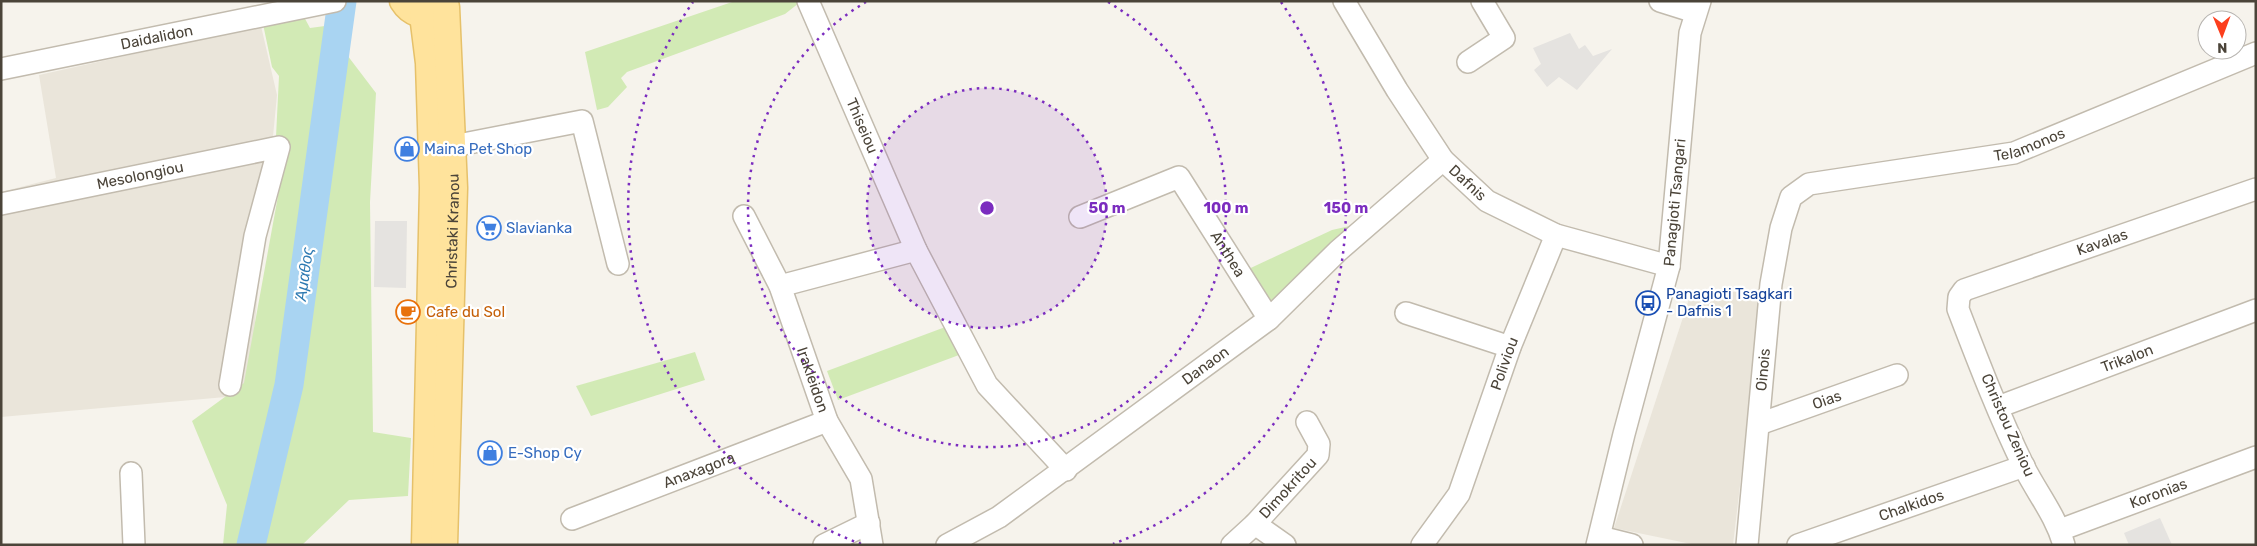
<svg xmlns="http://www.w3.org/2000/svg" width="2257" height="546" font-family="Rubik,sans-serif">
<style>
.residential{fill:#eae5da}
.green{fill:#d2eab5}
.parking{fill:#e5e3e0}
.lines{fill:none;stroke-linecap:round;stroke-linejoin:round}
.river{stroke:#a9d4f2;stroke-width:29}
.minor-casing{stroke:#c2bbae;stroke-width:24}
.major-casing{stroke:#e6c16a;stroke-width:29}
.minor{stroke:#fff;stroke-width:21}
.major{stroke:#ffe39c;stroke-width:26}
.ring{fill:none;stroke:#7b2cbf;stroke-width:2.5;stroke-dasharray:2.5 5}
.labels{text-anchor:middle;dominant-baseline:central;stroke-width:4.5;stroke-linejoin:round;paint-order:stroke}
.street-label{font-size:15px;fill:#4b4439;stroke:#fff}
.shop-label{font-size:15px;fill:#366cbe;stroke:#fff;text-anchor:start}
.transit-label{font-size:15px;fill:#164399;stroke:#fff;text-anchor:start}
.food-label{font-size:15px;fill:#c56008;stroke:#fff;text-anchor:start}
.water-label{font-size:16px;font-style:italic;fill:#2e7ab2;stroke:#fff}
.centre{fill:#7b2cbf;stroke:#fff;stroke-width:2.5}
.ring-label{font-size:15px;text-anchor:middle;font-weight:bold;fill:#7b2cbf;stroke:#fff;stroke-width:4.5;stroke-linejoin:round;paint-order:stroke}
</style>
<rect width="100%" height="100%" fill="#f6f3ec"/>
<!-- residential -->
<g class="residential">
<path d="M261,26l16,69 -29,300 -247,22v-225l55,-14 -17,-103z"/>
<path d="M1763,289l-30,256h-37l-82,-17 76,-232z"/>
</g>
<!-- green -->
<g class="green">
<path d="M735,1h63l1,2 -14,11 -158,58 -6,6 6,9 -19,20 -11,3 -12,-58z"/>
<path d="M303,15l7,13 15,-2 51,67 -6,109 3,230 38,6 -3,58 -59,4 -47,45h-79l4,-40 -35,-84 52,-38 44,-242 -12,-4 3,-61 -7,-9 -9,-43z"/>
<path d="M1372,221l-103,98 -29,-46 92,-43z"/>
<path d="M948,326l11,29 -121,45 -11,-29z"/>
<path d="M695,352l10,28 -114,36 -15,-30z"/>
</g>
<!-- parking -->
<g class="parking">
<path d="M1570,33l9,16 6,-4 8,11 19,-7 -35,41 -18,-13 -12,10 -13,-17 7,-6 -8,-16z"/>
<path d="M375,221h32l-1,67 -32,-1z"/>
<path d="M2160,518l12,27h-43l-5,-12z"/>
</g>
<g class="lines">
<!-- river -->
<path class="river" d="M251,545l38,-160 53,-384"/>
<!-- minor casing -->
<g class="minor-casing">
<g id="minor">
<path id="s1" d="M808,1l108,249 71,135 79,85"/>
<path id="s2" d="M1344,1l53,89 46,70 44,41 69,34 113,31"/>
<path d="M1660,1l35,11"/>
<path d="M1468,62l36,-24 -22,-37"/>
<path id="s3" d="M1,69l334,-68"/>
<path d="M453,146l129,-25 36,143"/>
<path id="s4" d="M1,204l278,-57 -24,89 -25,149"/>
<path id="s5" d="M744,216l36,70 47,135 34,58 11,66"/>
<path id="s6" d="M1080,217l99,-40 90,142"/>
<path d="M780,286l136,-36"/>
<path d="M1406,313l104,34"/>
<path id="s7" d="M1998,407l258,-97"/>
<path id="s8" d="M1759,424l138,-49"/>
<path d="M131,473l3,72"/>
<path id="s9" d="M572,519l255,-98"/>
<path d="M1255,524l30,21"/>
<path id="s10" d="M2060,530l196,-73"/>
<path d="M1600,537l32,8"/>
<path d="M824,545l45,-22"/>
<path id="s11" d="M947,545l52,-28 270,-198 69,-68 105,-91"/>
<path id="s12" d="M1232,545l23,-21 63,-69 1,-11 -12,-22"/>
<path id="s13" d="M1422,545l37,-51 51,-147 46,-112"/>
<path id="s14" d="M1597,545l27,-111 45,-168 21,-233 10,-32"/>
<path id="s15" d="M1747,545l24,-261 10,-56 10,-31 18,-13 205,-31 242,-100"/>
<path id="s16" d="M1798,545l226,-79"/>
<path id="s17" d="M2064,545c-8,-29 -27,-52 -40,-78 -25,-51 -46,-106 -66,-158l1,-12 5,-7 292,-101"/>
</g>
</g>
<!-- major casing -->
<g class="major-casing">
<g id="major">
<path d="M403,1c8,13 21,16 35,12"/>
<path d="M423,15l6,48 4,125 -8,357"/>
<path id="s18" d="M444,545l10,-357 -8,-181"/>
</g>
</g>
<!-- minor -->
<use href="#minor" class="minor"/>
<!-- major -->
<use href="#major" class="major"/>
</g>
<!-- distance rings -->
<circle cx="987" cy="208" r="120" fill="#7b2cbf" fill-opacity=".12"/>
<g class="ring">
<circle cx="987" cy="208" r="120"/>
<path d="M1108 2A239 239 0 1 1 866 2"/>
<path d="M861 544A359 359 0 0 1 693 2M1281 2A359 359 0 0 1 1113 544"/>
</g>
<!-- icons -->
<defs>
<g id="shop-ring" transform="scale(1.25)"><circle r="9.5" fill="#fff" stroke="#3f7fe0" stroke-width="1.5"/><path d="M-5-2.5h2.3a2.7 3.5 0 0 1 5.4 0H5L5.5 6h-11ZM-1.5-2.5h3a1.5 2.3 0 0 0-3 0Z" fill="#3f7fe0"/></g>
<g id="supermarket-ring" transform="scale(1.25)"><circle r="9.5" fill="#fff" stroke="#3f7fe0" stroke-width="1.5"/><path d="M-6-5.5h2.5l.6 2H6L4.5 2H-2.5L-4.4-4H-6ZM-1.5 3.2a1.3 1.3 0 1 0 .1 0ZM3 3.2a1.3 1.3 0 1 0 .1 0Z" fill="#3f7fe0"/></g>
<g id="bus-ring" transform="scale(1.25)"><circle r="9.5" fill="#fff" stroke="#1a4fb4" stroke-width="1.5"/><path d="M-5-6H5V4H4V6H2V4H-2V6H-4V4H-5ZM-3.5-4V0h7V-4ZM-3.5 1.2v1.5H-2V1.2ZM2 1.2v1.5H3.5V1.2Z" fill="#1a4fb4"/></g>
<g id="cafe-ring" transform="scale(1.25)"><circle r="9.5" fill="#fff" stroke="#e8710a" stroke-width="1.5"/><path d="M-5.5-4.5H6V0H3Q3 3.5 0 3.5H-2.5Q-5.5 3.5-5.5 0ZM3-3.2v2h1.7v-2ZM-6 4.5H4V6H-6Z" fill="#e8710a"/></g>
</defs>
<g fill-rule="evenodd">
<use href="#shop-ring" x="407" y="149"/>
<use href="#supermarket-ring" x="489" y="228"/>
<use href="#bus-ring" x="1648" y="303"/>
<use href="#cafe-ring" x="408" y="312"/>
<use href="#shop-ring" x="490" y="453"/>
</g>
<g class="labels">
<!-- street labels -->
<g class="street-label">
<text stroke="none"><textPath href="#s3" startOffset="159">Daidalidon</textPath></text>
<text stroke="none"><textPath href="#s1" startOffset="136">Thiseiou</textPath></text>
<text stroke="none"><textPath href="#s15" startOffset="598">Telamonos</textPath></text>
<text stroke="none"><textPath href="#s4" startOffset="142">Mesolongiou</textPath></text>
<text stroke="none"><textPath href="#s2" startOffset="221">Dafnis</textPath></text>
<text stroke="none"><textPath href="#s14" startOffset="352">Panagioti Tsangari</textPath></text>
<text stroke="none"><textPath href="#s18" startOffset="314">Christaki Kranou</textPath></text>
<text stroke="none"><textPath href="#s17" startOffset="426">Kavalas</textPath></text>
<text stroke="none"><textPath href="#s6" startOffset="198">Anthea</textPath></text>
<text stroke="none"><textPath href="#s7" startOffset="138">Trikalon</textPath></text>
<text stroke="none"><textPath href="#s13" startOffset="201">Poliviou</textPath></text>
<text stroke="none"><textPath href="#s11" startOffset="315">Danaon</textPath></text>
<text stroke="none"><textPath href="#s15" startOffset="176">Oinois</textPath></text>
<text stroke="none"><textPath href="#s5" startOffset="178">Irakleidon</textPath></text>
<text stroke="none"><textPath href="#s8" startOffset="72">Oias</textPath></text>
<text transform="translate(2008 425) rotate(66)">Christou Zeniou</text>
<text stroke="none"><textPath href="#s9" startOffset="136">Anaxagora</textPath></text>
<text stroke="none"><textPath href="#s12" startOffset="80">Dimokritou</textPath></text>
<text stroke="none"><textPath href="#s10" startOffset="105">Koronias</textPath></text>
<text stroke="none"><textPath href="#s16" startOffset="120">Chalkidos</textPath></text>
</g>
<!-- shop labels -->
<g class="shop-label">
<text x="424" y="149">Maina Pet Shop</text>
<text x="506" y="228">Slavianka</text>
<text x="508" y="453">E-Shop Cy</text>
</g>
<!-- transit labels -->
<g class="transit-label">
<text x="1666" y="294">Panagioti Tsagkari<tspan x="1666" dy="17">- Dafnis 1</tspan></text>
</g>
<!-- food labels -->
<g class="food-label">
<text x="426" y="312">Cafe du Sol</text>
</g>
<!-- water labels -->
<g class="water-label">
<text transform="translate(304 274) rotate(-82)">Άμαθος</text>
</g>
</g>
<circle cx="987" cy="208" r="8" class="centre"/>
<g class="ring-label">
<text x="1107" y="213">50 m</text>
<text x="1226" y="213">100 m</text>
<text x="1346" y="213">150 m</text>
</g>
<!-- border -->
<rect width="2257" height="546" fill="none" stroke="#4b4439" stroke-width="5"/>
<!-- north arrow -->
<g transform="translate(2222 35) rotate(179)"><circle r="24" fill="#ffffff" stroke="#b7b4b0"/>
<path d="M0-4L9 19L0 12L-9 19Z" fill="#fc3f1d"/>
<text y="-8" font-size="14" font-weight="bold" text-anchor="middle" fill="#4b4439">N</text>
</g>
</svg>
